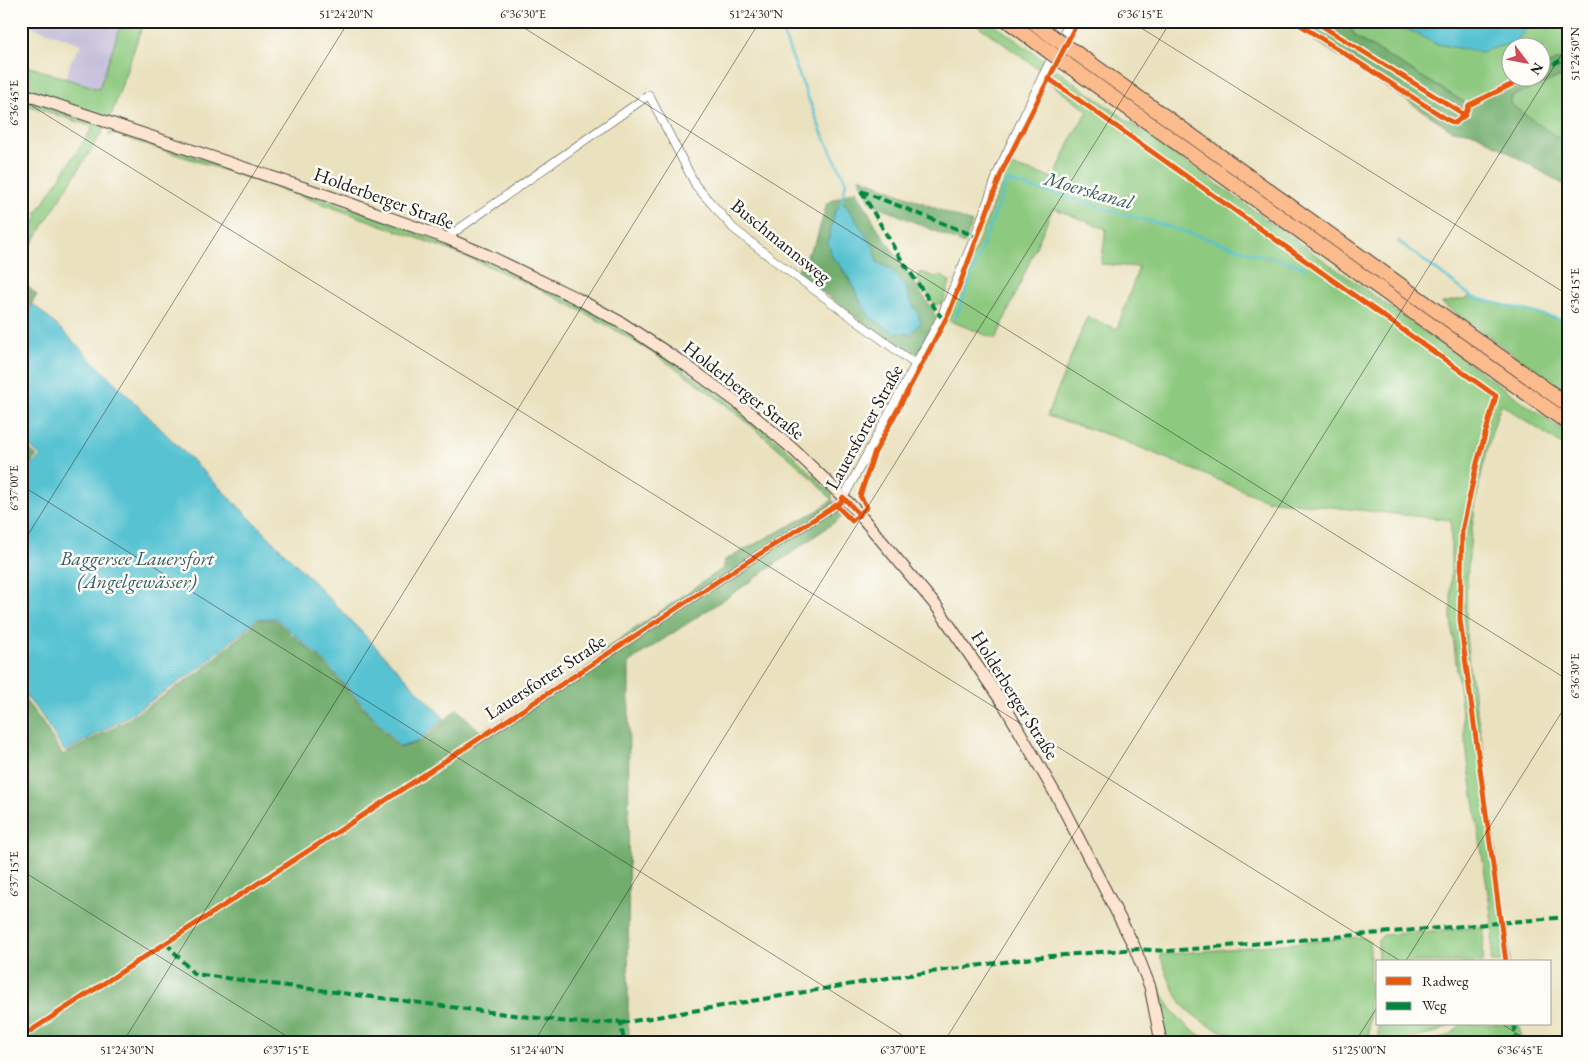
<svg xmlns="http://www.w3.org/2000/svg" width="1589" height="1063" font-family="'EB Garamond',serif">
<style>
.industrial{fill:#c6c0da}
.green{fill:#8dc97f;stroke:#54724e}
.forest{fill:#72ad6e;stroke:#476445;fill-rule:evenodd}
.water{fill:#57c2d2;stroke:#3a6f77}
.lines{fill:none;stroke-linecap:round;stroke-linejoin:round}
.stream{stroke:#57c2d2;stroke-width:2.5}
.minor-casing{stroke:#3b3a34;stroke-width:9}
.secondary-casing{stroke:#3b3a34;stroke-width:13}
.motorway-casing{stroke:#3b3a34;stroke-width:16}
.minor{stroke:#fff;stroke-width:8}
.secondary{stroke:#fde4d1;stroke-width:11}
.motorway{stroke:#fbbb8d;stroke-width:14}
.motorway-bridge-casing{stroke:#3b3a34;stroke-width:16;stroke-linecap:butt}
.motorway-bridge{stroke:#fbbb8d;stroke-width:14}
.quiet{stroke:#00873e;stroke-width:4;stroke-dasharray:8 4;stroke-linecap:butt}
.cycleway-casing{stroke:#fdfcf7;stroke-width:8}
.cycleway{stroke:#e8590c;stroke-width:5}
.ticks{fill:none;stroke:#1c1c1c;stroke-width:1;stroke-opacity:0.45}
.labels{text-anchor:middle;dominant-baseline:central;stroke-width:5;stroke-linejoin:round;paint-order:stroke}
.street-label{font-size:19px;fill:#1c1c1c;stroke:#fdfcf7}
.water-label{font-size:20px;font-style:italic;fill:#345e65;stroke:#fdfcf7}
.neatline{fill:none;stroke:#1c1c1c;stroke-width:2}
.ticks-label{font-size:12px;text-anchor:middle;fill:#1c1c1c}
</style>
<rect width="100%" height="100%" fill="#fdfcf7"/>
<filter id="ink" filterUnits="userSpaceOnUse"><feTurbulence type="fractalNoise" baseFrequency=".02" numOctaves="2"/><feDisplacementMap in="SourceGraphic" scale="10" xChannelSelector="R" yChannelSelector="G"/><feConvolveMatrix kernelMatrix="1 2 1 2 8 2 1 2 1" color-interpolation-filters="sRGB"/></filter>
<filter id="wash" filterUnits="userSpaceOnUse"><feTurbulence type="fractalNoise" baseFrequency=".0096" numOctaves="4" result="noise"/><feDisplacementMap in="SourceGraphic" scale="20" xChannelSelector="R" yChannelSelector="G"/><feGaussianBlur stdDeviation="1.12" result="paint"/><feColorMatrix in="noise" values="0 0 0 0 0 0 0 0 0 0 0 0 0 0 0 0 0 1.4 0 .05"/><feComposite in="paint" operator="in"/></filter>
<g filter="url(#wash)">
<rect width="100%" height="100%" fill="#eae1be"/>
<!-- industrial -->
<path class="industrial" d="M21,21h101l-23,69 -33,-11 5,-18 11,-17 -61,-21z"/>
<!-- green -->
<g class="green">
<path d="M122,21h22l-32,92 -3,5 -88,-29v-25l78,25z"/>
<path d="M972,21h17l56,40 -4,10z"/>
<path d="M1345,21h223v29l-4,9 -22,10v-21h-30v30h13l-56,27 -112,-67z"/>
<path d="M1055,69l513,365v15l-67,-45c-24,69 -35,143 -35,216 -1,45 12,90 18,135 8,69 17,138 26,207h-19l2,-35 -26,-173 -16,-134v-100l-185,-20 -151,-63 -68,-21 40,-99 30,12 22,-62 -38,-3 5,-35 -53,-21 -57,131 -48,-19 60,-155 46,13 20,-45 14,-22 -40,-29z"/>
<path d="M1568,73v72l-59,-40 3,-9z"/>
<path d="M21,98l83,28v3l-83,132v-24l3,-4 3,1 11,-18 -2,-2 57,-87 -72,-24z"/>
<path d="M114,130l244,80 131,50 89,43 74,44 89,64 46,38 45,45v6c-22,-27 -51,-49 -78,-72 -69,-59 -146,-106 -228,-145 -54,-26 -111,-46 -167,-66 -81,-30 -163,-56 -245,-83l-6,2 2,-4z"/>
<path d="M921,272l14,5 7,-1 8,6 -7,21 -8,2 -19,-28z"/>
<path d="M1472,297l96,24v72l-126,-90z"/>
<path d="M1484,927l-1,35h-105v-21l5,-6z"/>
<path d="M1362,937l8,5 -1,100c-56,0 -131,10 -177,-28 -17,-13 -25,-40 -32,-59z"/>
<path d="M1152,971c14,33 27,58 63,71h-48z"/>
<path d="M1378,1024h73c-16,13 -53,18 -73,18z"/>
<path d="M1461,1024h58l2,18h-86l17,-9z"/>
</g>
<!-- forest -->
<g class="forest">
<path d="M1285,21h60l12,17 112,67 55,-27h18v-10l22,-11 4,-7v32l-9,-5 -47,19 -2,8 58,41v42l-93,-54 -23,-3z"/>
<path d="M859,177l113,46 -8,21 -93,-41z"/>
<path d="M856,190l22,39 54,80 4,9 -19,37 -5,2 -8,-4 -108,-81 20,-31 11,-38zM835,211c21,15 37,24 42,51l15,8 26,43 -56,-8 -5,-11 -19,-32 -10,-20z"/>
<path d="M21,280l16,15 -16,25z"/>
<path d="M21,442l16,14 -16,17z"/>
<path d="M832,500l13,15 -104,73 -112,74 -1,362 2,18h-609v-347l19,24 23,36 61,-33 77,-51 57,-51h17l47,41 77,87 21,-6 37,-33 30,29 116,-78 -2,-8 121,-83 3,-9 92,-49z"/>
</g>
<!-- water -->
<g class="water">
<path d="M1395,21h138l-18,21 -35,10 -44,-8 -37,-19z"/>
<path d="M844,202l30,46 3,14 15,8 15,19 2,9 9,15 3,9 -10,12 -18,-2 -22,-14 -9,-13 -14,-28 -10,-15 -5,-3 -5,-17 7,-31z"/>
<path d="M33,304l32,29 238,238 141,147 -25,23 -19,6 -77,-87 -48,-42 -18,1 -57,49 -76,51 -59,33 -23,-36 -21,-26v-213l19,-21 -19,-17v-115z"/>
</g>
<g class="lines">
<!-- stream -->
<g class="stream">
<path d="M778,21l44,112 24,49 -5,23"/>
<path d="M1398,241l74,56 96,24"/>
<path d="M955,319l52,-138c79,22 158,43 236,69 20,7 43,9 62,18"/>
</g>
</g>
</g>
<g filter="url(#ink)">
<g class="lines">
<!-- minor casing -->
<g class="minor-casing">
<g id="minor">
<path d="M446,238l203,-143 47,91 37,42 38,30 144,106"/>
<path d="M473,743l260,-172 108,-69 100,-185 34,-81 25,-69 43,-92 27,-54"/>
</g>
</g>
<!-- secondary casing -->
<g class="secondary-casing">
<path id="secondary" d="M21,93l316,106 109,39 41,17 89,43 46,25 61,40 58,42 53,45 49,47 17,18 77,92 69,101 54,94 74,144 16,41 11,55"/>
</g>
<!-- motorway casing -->
<g class="motorway-casing">
<g id="motorway">
<path d="M1008,21l39,29"/>
<path d="M1032,21l21,16"/>
<path d="M1072,50l496,355"/>
<path d="M1065,63l503,360"/>
</g>
</g>
<!-- minor -->
<use href="#minor" class="minor"/>
<!-- secondary -->
<use href="#secondary" class="secondary"/>
<!-- motorway -->
<use href="#motorway" class="motorway"/>
<!-- motorway-bridge casing -->
<g class="motorway-bridge-casing">
<g id="motorway-bridge">
<path d="M1053,37l19,13"/>
<path d="M1047,50l18,13"/>
</g>
</g>
<!-- motorway-bridge -->
<use href="#motorway-bridge" class="motorway-bridge"/>
<!-- quiet -->
<g class="quiet">
<path d="M1542,69l22,-10 4,-9"/>
<path d="M861,191l38,65 42,61"/>
<path d="M861,191l114,45"/>
<path d="M166,943l28,31 366,47 32,3 25,-3 4,2 3,19"/>
<path d="M621,1023l273,-46 146,-20 96,-8 33,2 399,-34"/>
<path d="M1514,1024l3,18"/>
</g>
<!-- cycleway casing -->
<g class="cycleway-casing">
<g id="cycleway">
<path d="M1294,21l154,99 7,3 10,-8 4,-10 56,-27"/>
<path d="M1314,21l151,94"/>
<path d="M1048,78l448,318 -19,67 -15,68 -2,89 46,342"/>
<path d="M836,505l16,16 15,-14 -7,-11 14,-42 75,-141 54,-144 75,-148"/>
<path d="M21,1037l327,-212 385,-254 108,-69 2,-5 17,18"/>
</g>
</g>
<!-- cycleway -->
<use href="#cycleway" class="cycleway"/>
</g>
</g>
<!-- ticks -->
<path class="ticks" d="M513,21l1055,659M1130,21l438,274M21,99l1381,863M21,485l892,557M21,546l328,-525M21,870l275,172M1405,962l163,-260M1502,1024l28,18M123,1042l637,-1021M534,1042l637,-1021M944,1042l624,-998M1355,1042l23,-36"/>
<g class="labels">
<!-- street labels -->
<g class="street-label">
<text transform="translate(384 198) rotate(20)">Holderberger Straße</text>
<text transform="translate(781 241) rotate(39)">Buschmannsweg</text>
<text transform="translate(744 390) rotate(38)">Holderberger Straße</text>
<text transform="translate(864 427) rotate(-61)">Lauersforter Straße</text>
<text transform="translate(545 677) rotate(-33)">Lauersforter Straße</text>
<text transform="translate(1015 695) rotate(58)">Holderberger Straße</text>
</g>
<!-- water labels -->
<g class="water-label">
<text transform="translate(1089 190) rotate(16)">Moerskanal</text>
<text x="137" y="558">Baggersee Lauersfort<tspan x="137" dy="23">(Angelgewässer)</tspan></text>
</g>
</g>
<!-- margin -->
<rect width="1589" height="1063" fill="none" stroke="#fdfcf7" stroke-width="55"/>
<!-- legend -->
<rect x="1376" y="960" width="175" height="65" fill="#fdfcf7" stroke="#a3a29f"/>
<rect x="1386" y="977" width="25" height="8" fill="#e8590c" stroke="#a3a29f"/>
<text x="1422" y="986" font-size="15" fill="#1c1c1c">Radweg</text>
<rect x="1386" y="1002" width="25" height="8" fill="#00873e" stroke="#a3a29f"/>
<text x="1422" y="1010" font-size="15" fill="#1c1c1c">Weg</text>
<!-- north arrow -->
<g transform="translate(1526 62) rotate(122)"><circle r="24" fill="#fdfcf7" stroke="#a3a29f"/>
<path d="M0-4L9 19L0 12L-9 19Z" fill="#d1495b"/>
<text y="-8" font-size="14" font-weight="bold" text-anchor="middle" fill="#1c1c1c">N</text>
</g>
<rect x="28" y="28" width="1534" height="1008" class="neatline"/>
<g class="ticks-label">
<text x="346" y="18">51°24'20"N</text>
<text x="523" y="18">6°36'30"E</text>
<text x="756" y="18">51°24'30"N</text>
<text x="1140" y="18">6°36'15"E</text>
<text transform="translate(1575 54) rotate(-90)" y="4">51°24'50"N</text>
<text transform="translate(14 103) rotate(-90)" y="4">6°36'45"E</text>
<text transform="translate(1575 291) rotate(-90)" y="4">6°36'15"E</text>
<text transform="translate(14 488) rotate(-90)" y="4">6°37'00"E</text>
<text transform="translate(1575 676) rotate(-90)" y="4">6°36'30"E</text>
<text transform="translate(14 874) rotate(-90)" y="4">6°37'15"E</text>
<text x="127" y="1054">51°24'30"N</text>
<text x="286" y="1054">6°37'15"E</text>
<text x="537" y="1054">51°24'40"N</text>
<text x="903" y="1054">6°37'00"E</text>
<text x="1359" y="1054">51°25'00"N</text>
<text x="1520" y="1054">6°36'45"E</text>
</g>
</svg>
